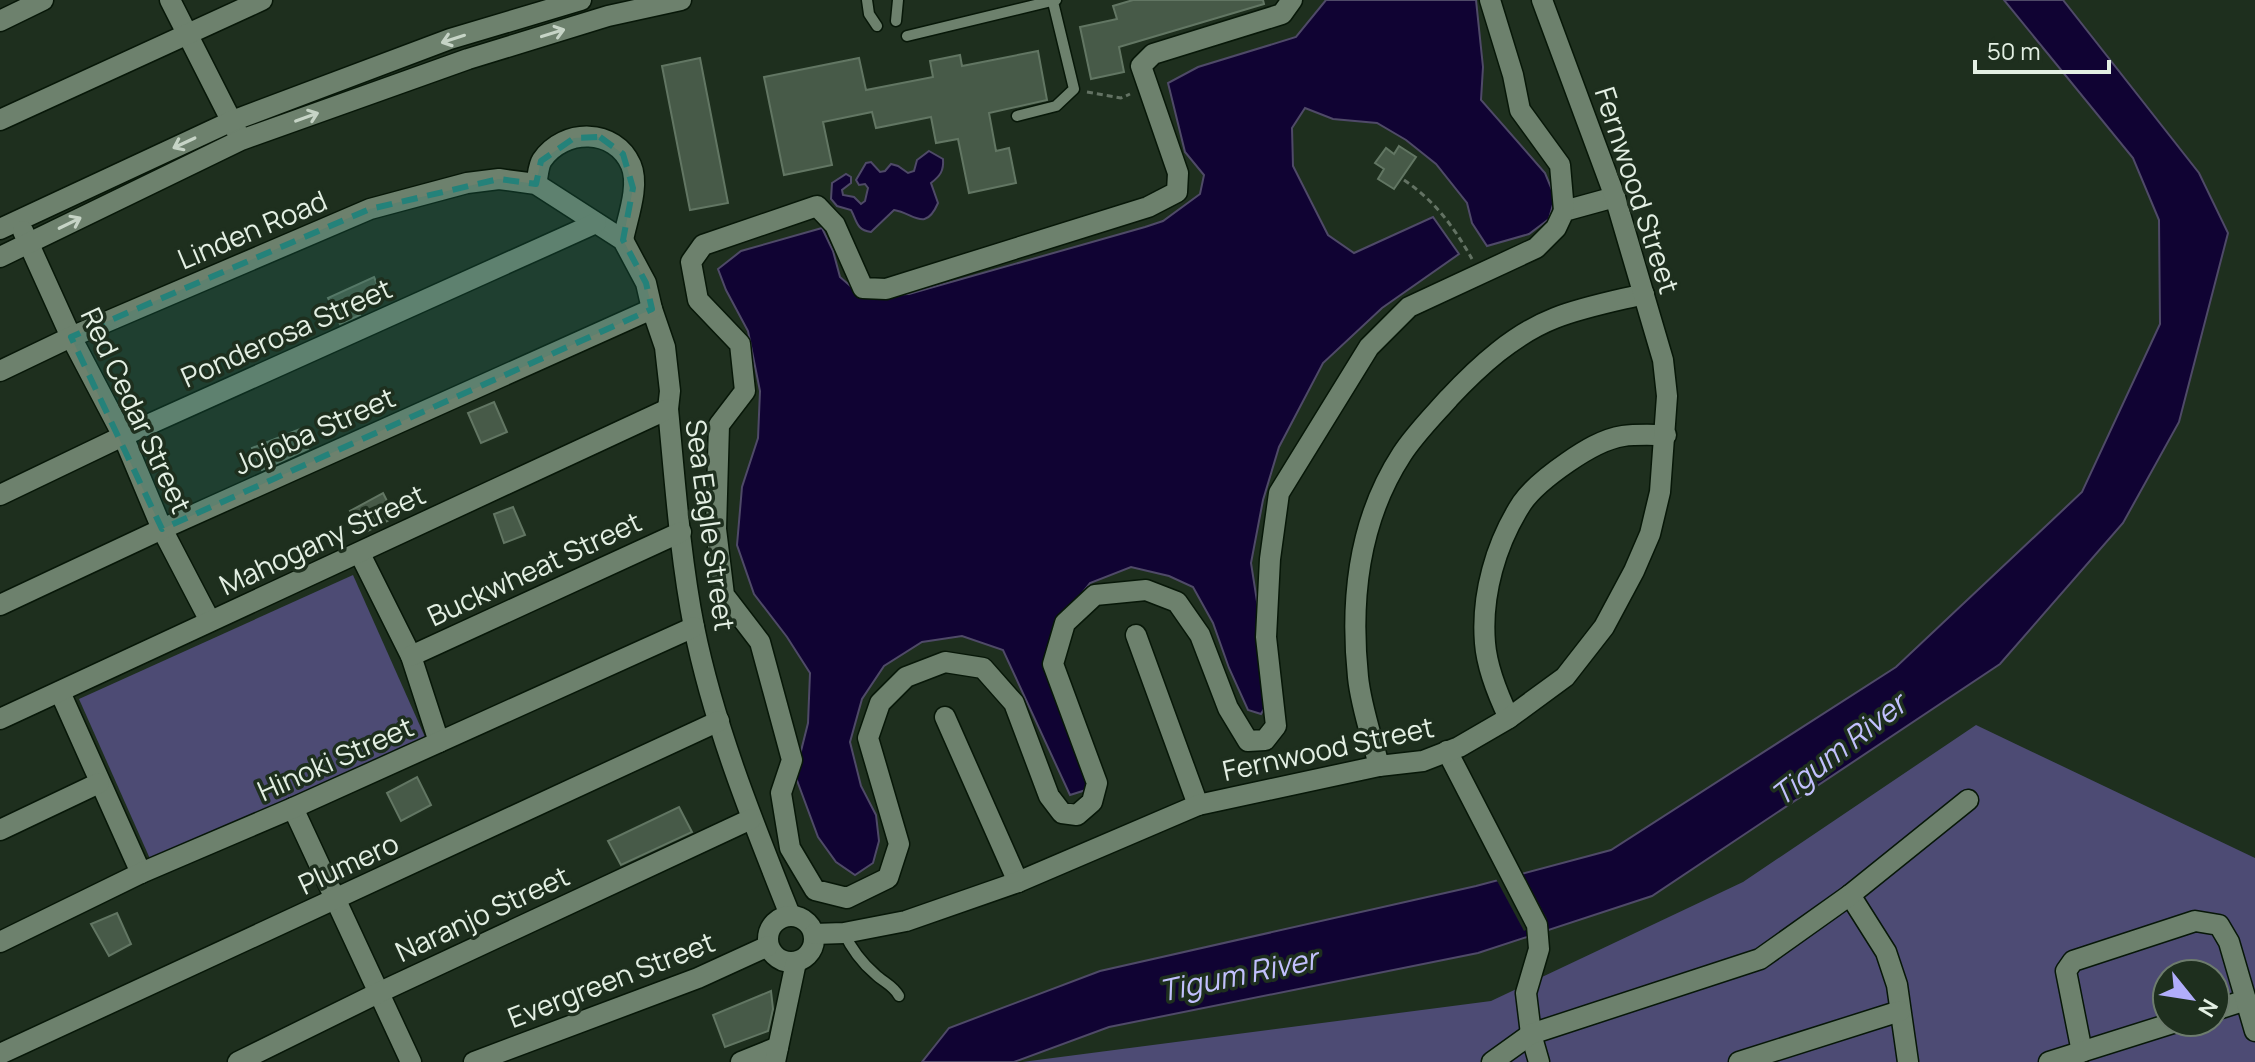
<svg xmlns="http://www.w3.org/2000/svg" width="2255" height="1062" font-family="Manrope,sans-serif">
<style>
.green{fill:#4d4b74;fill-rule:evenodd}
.water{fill:#100333;stroke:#4f4a68;stroke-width:2}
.pier{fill:#1e2f1e}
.building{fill:#475a48;stroke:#627663;stroke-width:2}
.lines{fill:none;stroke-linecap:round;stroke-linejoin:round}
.lane-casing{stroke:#071708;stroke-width:13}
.street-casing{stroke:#071708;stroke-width:23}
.path{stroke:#637263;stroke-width:3;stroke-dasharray:6 4;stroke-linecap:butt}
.lane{stroke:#6d816d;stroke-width:10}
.street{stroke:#6d816d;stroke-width:20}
.oneway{stroke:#c6d4c6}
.marked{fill:#24827a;fill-opacity:0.2;stroke:#24827a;stroke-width:6;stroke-dasharray:16 10;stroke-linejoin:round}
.labels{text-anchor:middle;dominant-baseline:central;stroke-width:7;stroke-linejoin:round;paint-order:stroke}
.street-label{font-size:28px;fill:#e3efe3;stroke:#1e2f1e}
.water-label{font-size:30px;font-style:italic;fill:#c2c0fd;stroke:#1e2f1e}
</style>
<rect width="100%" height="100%" fill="#1e2f1e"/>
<!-- green -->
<g class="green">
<path d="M353,575l72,162 -274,124 -72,-162z"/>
<path d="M1976,725l279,133v204h-1233l469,-61 252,-119zM2167,974h48v48h-48z"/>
</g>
<!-- water -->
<g class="water">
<path d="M1326,0h150l7,67 -2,33 64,73 10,24 -6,22 -20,15 -42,12 -15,-23 -5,-20 -31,-39 -30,-24 -29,-17 -44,-4 -28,-11 -13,20 1,38 35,69 26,18 79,-36 26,37 -77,54 -59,55 -44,84 -16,53 -12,63 10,64 7,75 -7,12 -13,-4 -19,-42 -16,-45 -20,-36 -24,-11 -38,-9 -41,16 -33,42 -11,46 43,118 -19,6 -67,-145 -41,-14 -40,6 -38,24 -22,33 -12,43 11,44 15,29 3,26 -6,22 -18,12 -19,-13 -18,-25 -23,-62 13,-52 2,-50 -23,-36 -33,-43 -17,-49 5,-58 16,-49 2,-47 -12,-60 -22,-41 -8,-21 23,-18 81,-23 11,23 7,26 22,19 47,-2 236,-67 18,-6 37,-27 4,-19 -19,-23 -17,-69 30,-16 98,-30z"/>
<path d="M2004,0h59l136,173 29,60 -49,189 -56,101 -123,141 -348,232 -174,57 -369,74 -95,35h-92l27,-34 151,-57 376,-85 135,-36 285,-183 186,-175 78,-168 -1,-104 -26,-62z"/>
<path d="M929,151l14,8c1,12 -3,17 -12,24l7,20c-13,30 -24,10 -44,7l-23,22c-15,-2 -14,-11 -20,-22l-14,-4 -6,-7 1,-16 14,-9 5,3v6l-9,7 1,5 11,2 7,7 4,-3 3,-13 -3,-4 -6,1 -3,-5 10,-17 5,-1 9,10 5,-1 6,-7 7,2 10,7 6,-2 3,-11z"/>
</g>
<!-- pier -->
<path class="pier" d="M1521,870l26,49 -23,12 -29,-54z"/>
<!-- building -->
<g class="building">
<path d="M1133,0h130l1,4 -145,43 5,25 -33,7 -11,-52 37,-8 -4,-13z"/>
<path d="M1038,51l9,49 -58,13 7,38 13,-3 7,35 -47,10 -11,-54 -22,4 -5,-26 -55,11 -4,-16 -49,10 9,43 -48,10 -20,-98 95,-19 7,32 67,-13 -3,-16 30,-6 2,11z"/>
<path d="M700,58l28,145 -38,7 -28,-144z"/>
<path d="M1399,146l17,11 -22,32 -16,-10 6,-10 -9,-6 11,-15 8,6z"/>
<path d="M374,277l8,19 -25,11 3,8 -20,9 -12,-26z"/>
<path d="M494,402l13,30 -26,11 -13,-30z"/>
<path d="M300,429l8,20 -46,21 -10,-22z"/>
<path d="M383,493l12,24 -33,17 -12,-23z"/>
<path d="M513,507l12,28 -21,8 -10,-29z"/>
<path d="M417,777l14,28 -30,16 -14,-28z"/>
<path d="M679,807l13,25 -71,33 -13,-24z"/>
<path d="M117,913l14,31 -22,12 -18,-32z"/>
<path d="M771,991l2,18 -5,22 -43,16 -12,-32z"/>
</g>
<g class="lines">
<!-- lane casing -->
<g class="lane-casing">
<g id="lane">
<path d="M867,0l2,14 8,12"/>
<path d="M896,21l2,-21"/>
<path d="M907,36l149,-36"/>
<path d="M1017,116l39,-10 18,-17 -21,-87"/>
<path d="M844,933c8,17 17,29 31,41 8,8 18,11 24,22"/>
</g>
</g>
<!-- street casing -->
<g class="street-casing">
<g id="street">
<path d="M170,0l67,132"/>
<path d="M1292,0l-10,14 -129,40 -12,12 37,107 -1,19 -29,15 -262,82 -23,-1 -28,-63 -18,-19 -114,39 -12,17 7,38 42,44 5,47 -26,34 -3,104 8,66 36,47 32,118 -11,33 9,55 25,42 32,8 41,-20 11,-34 -31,-106 12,-35 26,-26 39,-15 38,6 31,35 35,93 13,17 15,2 15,-13 5,-19 -44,-119 12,-41 30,-28 51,-5 31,12 23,33 28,73 20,33 17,-1 11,-14 -10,-89 4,-78 9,-66 90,-146 40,-40 127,-59 20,-20 8,-17 51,-14"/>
<path d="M1490,0l23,75 7,35 40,55 4,46"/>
<path d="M0,21l43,-21"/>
<path d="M0,120l262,-120"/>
<path d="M536,184c2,-7 2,-18 6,-24 22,-32 73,-32 89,5 9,21 -4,54 -8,75"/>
<path d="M0,229l232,-108 218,-82 131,-39"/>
<path d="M23,231l48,106 52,99 39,93 48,92"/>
<path d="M0,257l241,-117 227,-81 140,-43 73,-16"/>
<path d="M0,371l71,-34 299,-128 97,-26 32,-4 37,5 87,56 23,43 6,26 13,38 5,44 -2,18c7,72 12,147 26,218 20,99 59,195 96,288"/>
<path d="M0,495l123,-59 473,-213"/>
<path d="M360,554l51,102 28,86"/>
<path d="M0,605l162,-76 490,-220"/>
<path d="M1136,635l62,170"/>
<path d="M411,656l270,-124"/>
<path d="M60,692l81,181"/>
<path d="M945,717l73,165"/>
<path d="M1509,718c-11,-23 -22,-49 -24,-75 -4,-48 11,-100 37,-140 11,-16 30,-30 46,-41 16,-11 35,-23 55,-26 14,-2 29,-1 43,-1"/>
<path d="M0,719l668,-310"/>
<path d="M1447,751l90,174 2,24 -13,44 5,41 8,28"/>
<path d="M1379,766c-7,-29 -18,-59 -21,-89 -8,-77 1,-157 44,-223 13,-20 31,-38 47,-56 30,-32 65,-64 106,-80 28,-11 60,-17 89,-24"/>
<path d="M293,808l118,254"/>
<path d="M0,830l99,-47"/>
<path d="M1850,895l36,57 11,33 11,77"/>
<circle cx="791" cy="939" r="23"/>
<path d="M814,934l30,-1 62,-12 112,-39 180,-77 181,-39 44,-5 36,-14 50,-29 56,-41 39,-50 30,-56 16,-37 10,-42 7,-96 -4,-36 -48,-163 -73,-197"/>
<path d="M0,942l141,-69 152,-65 401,-181"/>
<path d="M2215,1010l31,-10"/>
<path d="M2082,1052l-16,-81 7,-10 122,-40 24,4 10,17 26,89"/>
<path d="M0,1054l719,-333"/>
<path d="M238,1062l140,-69 373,-174"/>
<path d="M474,1062l224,-84 70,-32"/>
<path d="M741,1062l37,-15"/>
<path d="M775,1062l21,-100"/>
<path d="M1492,1062l39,-28 229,-75 90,-64 118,-95"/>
<path d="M1739,1062l161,-51"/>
<path d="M2049,1062l127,-40"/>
</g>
</g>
<!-- path -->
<g class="path">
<path d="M1087,92l34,6 9,-4"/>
<path d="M1404,180c31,21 50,47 68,79"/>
</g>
<!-- lane -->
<use href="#lane" class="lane"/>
<!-- street -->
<use href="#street" class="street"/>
</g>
<!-- one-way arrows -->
<defs><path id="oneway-shaft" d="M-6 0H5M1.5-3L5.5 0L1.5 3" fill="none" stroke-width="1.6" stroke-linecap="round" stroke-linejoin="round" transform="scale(2)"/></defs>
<g class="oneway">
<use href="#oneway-shaft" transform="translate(553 33) rotate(-17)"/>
<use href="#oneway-shaft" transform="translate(453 39) rotate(162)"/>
<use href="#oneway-shaft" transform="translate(307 117) rotate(-20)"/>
<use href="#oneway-shaft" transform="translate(184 143) rotate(155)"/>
<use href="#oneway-shaft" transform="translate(70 223) rotate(-26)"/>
</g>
<!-- marked area -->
<path class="marked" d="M600,137l23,17 10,34 -10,52 23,43 6,26 -490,220 -91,-192 299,-128 129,-30 37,5 5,-23 33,-23z"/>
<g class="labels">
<!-- street labels -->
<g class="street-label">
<text transform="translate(1638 190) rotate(72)">Fernwood Street</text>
<text transform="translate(252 229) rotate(-23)">Linden Road</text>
<text transform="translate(286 332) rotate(-24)">Ponderosa Street</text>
<text transform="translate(137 410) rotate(65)">Red Cedar Street</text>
<text transform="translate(314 430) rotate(-24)">Jojoba Street</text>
<text transform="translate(711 525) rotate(82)">Sea Eagle Street</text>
<text transform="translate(322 539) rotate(-25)">Mahogany Street</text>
<text transform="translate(534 568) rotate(-25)">Buckwheat Street</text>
<text transform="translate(1328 748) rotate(-12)">Fernwood Street</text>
<text transform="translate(335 758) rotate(-24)">Hinoki Street</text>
<text transform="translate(348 863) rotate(-25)">Plumero</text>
<text transform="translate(482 913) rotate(-25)">Naranjo Street</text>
<text transform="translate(611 979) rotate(-21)">Evergreen Street</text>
</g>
<!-- water labels -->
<g class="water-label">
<text transform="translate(1838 749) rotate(-38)">Tigum River</text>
<text transform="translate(1238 974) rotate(-12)">Tigum River</text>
</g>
</g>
<!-- north arrow -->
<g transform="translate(2191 998) rotate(120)"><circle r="38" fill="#1e2f1e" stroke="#6d7c6d" stroke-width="2"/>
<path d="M0-6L14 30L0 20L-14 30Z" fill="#b1adfa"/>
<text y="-12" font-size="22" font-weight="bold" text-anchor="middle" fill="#e3efe3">N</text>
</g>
<!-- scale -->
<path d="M1975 60v12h134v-12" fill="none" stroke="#e3efe3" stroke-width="4"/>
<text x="1987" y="60" font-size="24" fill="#e3efe3" stroke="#1e2f1e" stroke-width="6" paint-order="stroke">50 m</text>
</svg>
